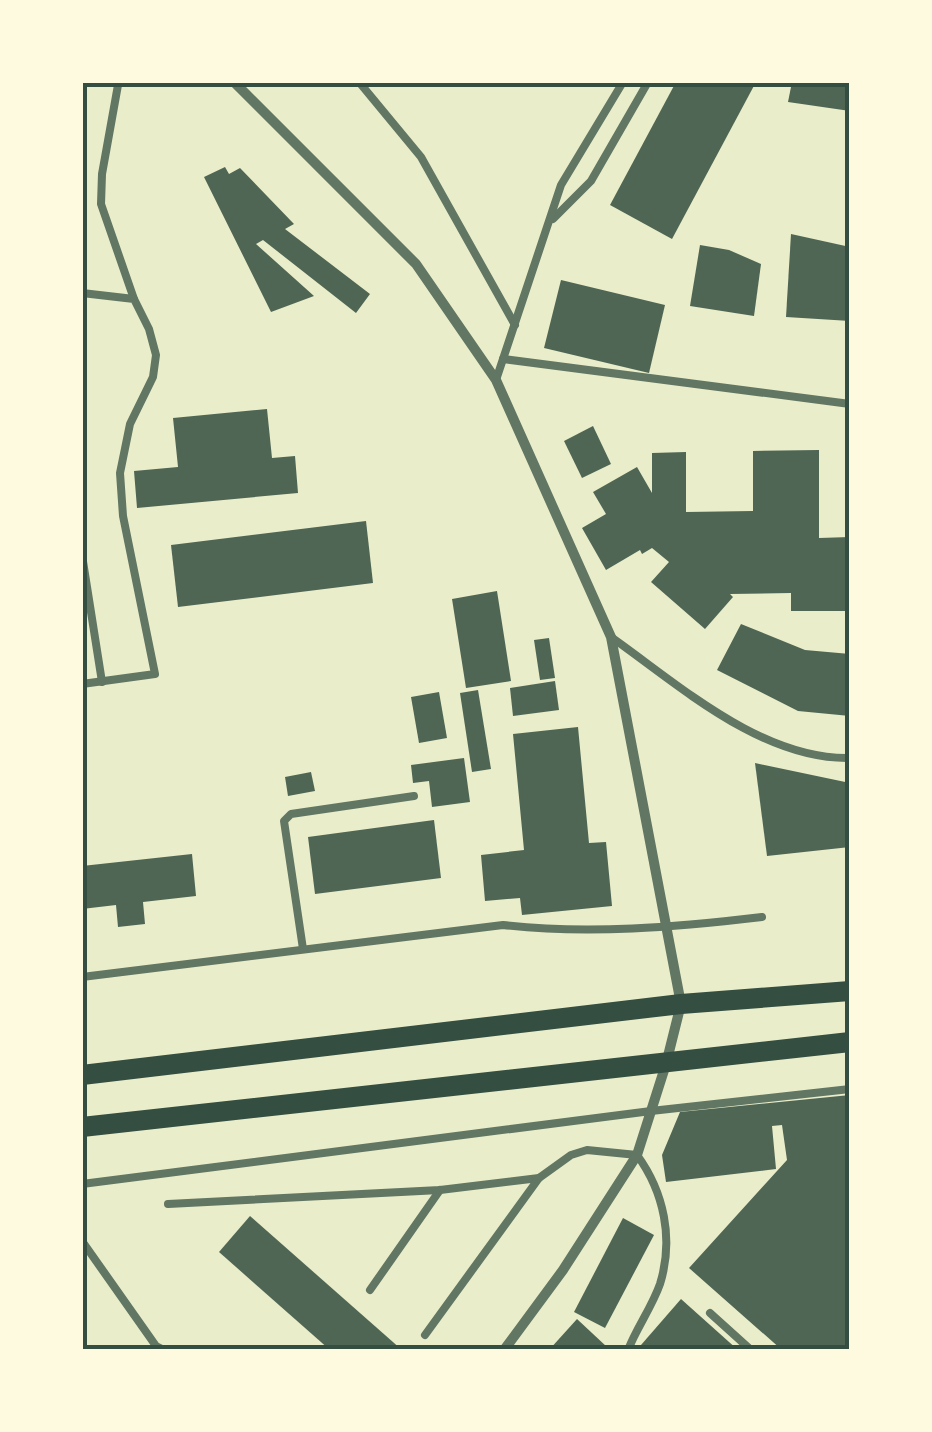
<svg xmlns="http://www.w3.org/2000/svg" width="932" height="1432" font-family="'Source Sans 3',sans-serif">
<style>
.building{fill:#4f6655}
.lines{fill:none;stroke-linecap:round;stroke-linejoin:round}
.service{stroke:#617663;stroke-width:8}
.minor{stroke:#617663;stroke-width:10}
.secondary{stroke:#344e41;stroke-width:20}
.neatline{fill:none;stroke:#344e41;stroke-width:4}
</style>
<rect width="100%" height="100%" fill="#e9edc9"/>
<!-- building -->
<g class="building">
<path d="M676,82h80l-84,157 -62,-34z"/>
<path d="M792,82h58v29l-62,-9z"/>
<path d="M225,167l4,7 11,-6 54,56 -9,5 85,65 -14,19 -93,-73 -7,4 58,52 -43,16 -67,-135z"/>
<path d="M791,234l59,13v74l-64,-4z"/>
<path d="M700,245l29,5 32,14 -7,52 -64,-10z"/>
<path d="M561,280l104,25 -16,68 -105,-25z"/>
<path d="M267,409l5,49 23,-2 3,37 -161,15 -3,-37 44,-4 -5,-49z"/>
<path d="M593,426l18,38 -29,14 -18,-37z"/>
<path d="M819,450v88l31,-1v74h-59v-18l-61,1 3,3 -28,32 -54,-47 18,-20 -17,-14 -10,6 -2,-4 -34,20 -24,-42 24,-14 -13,-22 44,-25 15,26v-40l34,-1v60l67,-1v-60z"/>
<path d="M366,521l7,62 -195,24 -7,-62z"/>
<path d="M497,591l14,90 -45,7 -14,-89z"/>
<path d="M741,624l64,26 45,4v62l-52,-5 -81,-41z"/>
<path d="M549,638l6,40 -15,2 -6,-40z"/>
<path d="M555,681l4,29 -46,6 -3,-28z"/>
<path d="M478,690l13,79 -19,3 -12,-79z"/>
<path d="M439,692l8,46 -28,5 -8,-46z"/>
<path d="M578,727l11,116 17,-1 6,64 -90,9 -2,-17 -35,3 -4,-46 43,-5 -11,-116z"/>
<path d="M464,758l6,44 -38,5 -3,-26 -16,2 -2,-18z"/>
<path d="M755,763l95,20v64l-83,9z"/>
<path d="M311,772l4,19 -27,5 -3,-19z"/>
<path d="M434,820l7,58 -126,16 -7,-57z"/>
<path d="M192,854l4,42 -53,6 2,22 -27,3 -2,-22 -34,4v-43z"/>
<path d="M850,1095v255h-68l-93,-82 98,-108 -5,-35 -10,1 4,43 -110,13 -4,-27 18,-43z"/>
<path d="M250,1216l152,134h-72l-111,-98z"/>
<path d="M623,1218l31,17 -49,93 -31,-16z"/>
<path d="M681,1299l57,51h-92l-5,-5z"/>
<path d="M577,1319l30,28 -2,3h-56z"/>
</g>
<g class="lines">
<!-- service -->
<g class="service">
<path d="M359,82l62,75 94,168"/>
<path d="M118,85l-16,89 -1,30 33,95"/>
<path d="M553,219l38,-38 57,-99"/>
<path d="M82,293l52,6 15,30 7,26 -3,22 -23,47 -10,49 3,43 32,158 -73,10"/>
<path d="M503,359l347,45"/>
<path d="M496,380l65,-195 62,-103"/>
<path d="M82,555l20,127"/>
<path d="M611,637c68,48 151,123 239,121"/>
<path d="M303,949l-19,-128 7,-7 123,-18"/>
<path d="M82,977l421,-52c86,10 173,2 259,-8"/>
<path d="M82,1184l569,-73 199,-22"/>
<path d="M168,1204l272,-14 99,-12 32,-23 16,-5 50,5c27,37 37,84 23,129 -8,23 -23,43 -32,66"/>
<path d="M82,1241l74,105 8,4"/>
<path d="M370,1290l70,-100"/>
<path d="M710,1313l41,37"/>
<path d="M425,1335l114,-157"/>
<path d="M250,1350h27"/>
</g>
<!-- minor -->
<path class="minor" d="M234,82l182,182 80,116 115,257 70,367 -15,60 -29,91 -74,115 -59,80"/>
<!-- secondary -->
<g class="secondary">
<path d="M82,1075l599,-71 169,-13"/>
<path d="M82,1127l768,-85"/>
</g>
</g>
<!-- border -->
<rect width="932" height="1432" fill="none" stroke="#fefae0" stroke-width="170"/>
<rect x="85" y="85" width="762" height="1262" class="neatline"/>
</svg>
